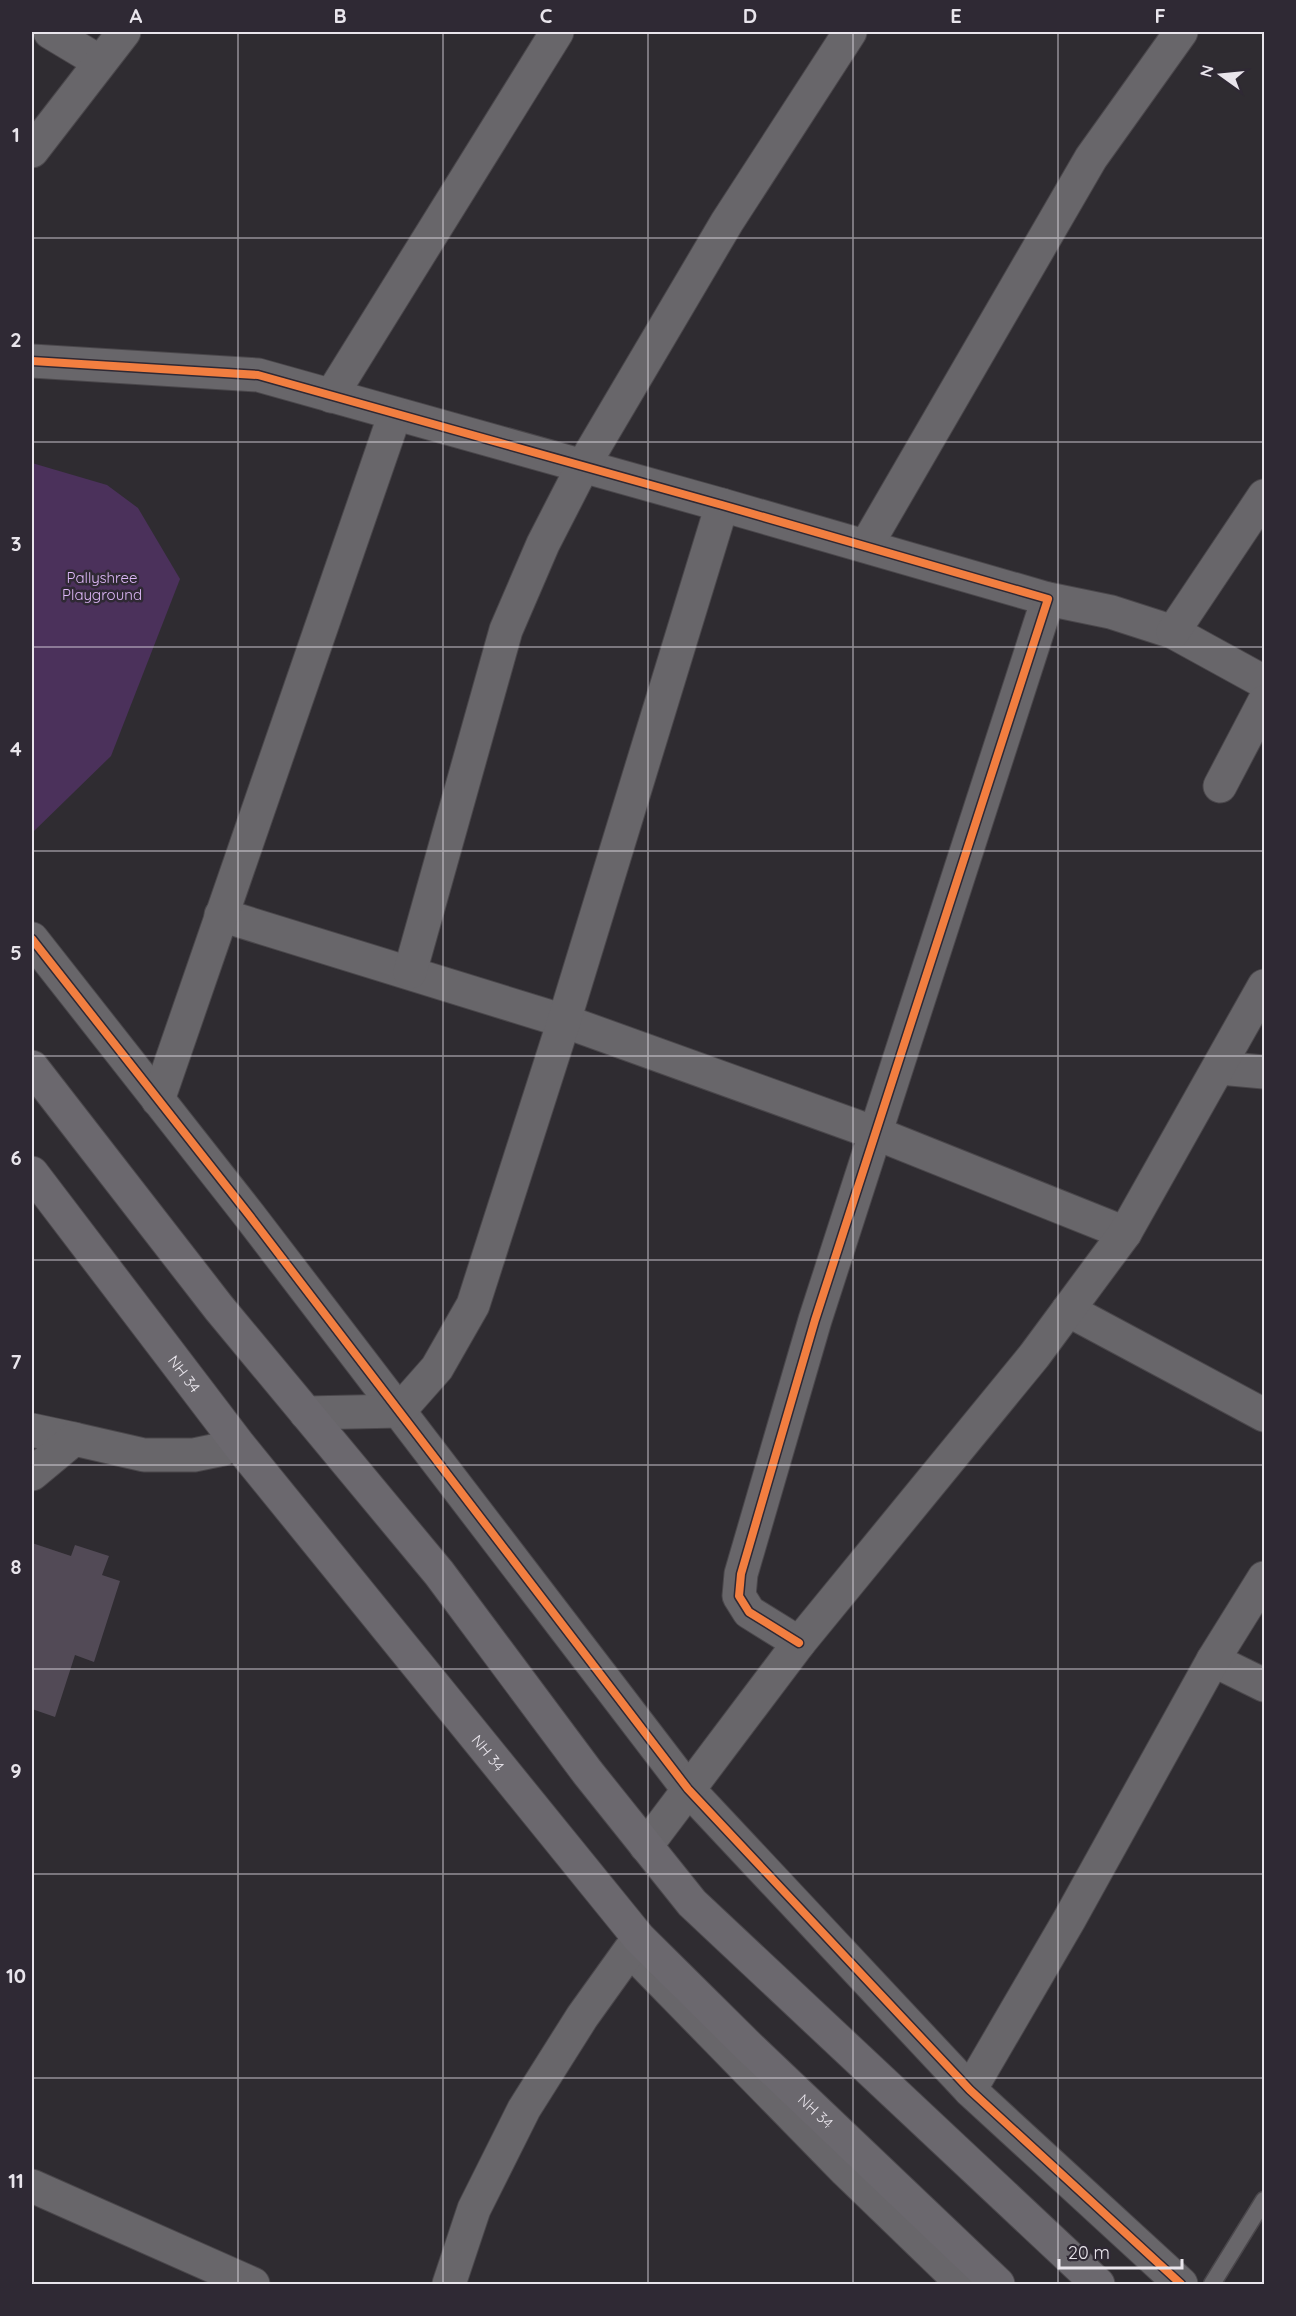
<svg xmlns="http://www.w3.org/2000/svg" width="1296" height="2316" font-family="Quicksand,sans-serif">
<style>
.green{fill:#4b315b}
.building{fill:#524a56}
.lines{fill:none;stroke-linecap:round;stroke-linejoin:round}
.lane-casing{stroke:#4a474b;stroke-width:19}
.street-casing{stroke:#4a474b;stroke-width:35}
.primary-casing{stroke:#4a474b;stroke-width:35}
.lane{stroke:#68666a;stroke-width:16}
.street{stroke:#68666a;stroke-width:33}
.primary{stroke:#6b686e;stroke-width:33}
.cycleway-casing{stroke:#2f2934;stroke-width:11}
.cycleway{stroke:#f27e40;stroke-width:8}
.grid{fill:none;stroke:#e9e5ec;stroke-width:1.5;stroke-opacity:0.55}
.labels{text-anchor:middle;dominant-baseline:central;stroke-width:5;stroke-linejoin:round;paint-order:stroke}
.park-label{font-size:15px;fill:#dfb9f9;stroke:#2f2934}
.street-label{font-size:15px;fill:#e9e5ec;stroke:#2f2934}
.neatline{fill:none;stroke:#e9e5ec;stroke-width:2}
.grid-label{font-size:20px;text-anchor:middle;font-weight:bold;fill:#e9e5ec}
</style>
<rect width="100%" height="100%" fill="#2f2c31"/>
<!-- green -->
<path class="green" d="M32,463l75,22 31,23 42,71 -69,177 -79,77z"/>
<!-- building -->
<path class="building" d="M32,1543l39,13 4,-11 34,11 -7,19 18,6 -26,81 -19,-7 -20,62 -23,-8z"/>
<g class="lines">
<!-- lane casing -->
<g class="lane-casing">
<path id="lane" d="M1212,2284l52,-84"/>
</g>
<!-- street casing -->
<g class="street-casing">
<g id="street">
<path d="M50,32l50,30"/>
<path d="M32,151l92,-119"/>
<path d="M32,361l226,14 464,130 326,94 -233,721 -74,254 -2,22 10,16 50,31"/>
<path d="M331,396l226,-364"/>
<path d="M866,546l225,-388 90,-126"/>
<path d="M1048,599l63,13 62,20 91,50"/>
<path d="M1173,632l91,-136"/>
<path d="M1220,786l44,-84"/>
<path d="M221,915l343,106 311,112 250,100"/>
<path d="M32,939l217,276 439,574 282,301 211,194"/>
<path d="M410,972l96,-342 37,-86 40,-78 144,-244 123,-190"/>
<path d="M1220,1068l44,4"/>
<path d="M158,1100l237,-686"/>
<path d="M1068,1310l196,105"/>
<path d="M306,1413l93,-2 38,-43 36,-63 91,-284 158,-516"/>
<path d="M32,1430l42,9"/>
<path d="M32,1474l42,-35 70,16h50l29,-6"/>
<path d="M1213,1660l51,25"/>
<path d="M646,1846l153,-203 235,-287 91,-123 139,-247"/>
<path d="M640,1960l206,211 117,113"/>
<path d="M970,2090l99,-170 144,-260 51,-82"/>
<path d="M32,2186l221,98"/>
<path d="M449,2284l25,-75 50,-100 58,-92 48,-67"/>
</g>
</g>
<!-- primary casing -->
<g class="primary-casing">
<g id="primary">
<path d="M32,1067l187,241 220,265 149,200 104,130 406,381"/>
<path id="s1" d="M32,1173l207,272 400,493 108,107 251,239"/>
</g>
</g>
<!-- lane -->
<use href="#lane" class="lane"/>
<!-- street -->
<use href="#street" class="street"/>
<!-- primary -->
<use href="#primary" class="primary"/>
<!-- cycleway casing -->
<g class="cycleway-casing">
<g id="cycleway">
<path d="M32,361l226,14 464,130 326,94 -233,721 -74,254 -2,22 10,16 50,31"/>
<path d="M32,939l217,276 439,574 282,301 211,194"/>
</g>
</g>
<!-- cycleway -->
<use href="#cycleway" class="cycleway"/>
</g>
<!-- grid -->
<path class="grid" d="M238,32v2252M443,32v2252M648,32v2252M853,32v2252M1058,32v2252M32,238h1232M32,442h1232M32,647h1232M32,851h1232M32,1056h1232M32,1260h1232M32,1465h1232M32,1669h1232M32,1874h1232M32,2078h1232"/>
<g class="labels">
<!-- park labels -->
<g class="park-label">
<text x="102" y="577">Pallyshree<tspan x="102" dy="17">Playground</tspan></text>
</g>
<!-- street labels -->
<g class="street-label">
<text stroke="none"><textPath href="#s1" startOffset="252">NH 34</textPath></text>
<text stroke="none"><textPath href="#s1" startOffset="738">NH 34</textPath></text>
<text stroke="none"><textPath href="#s1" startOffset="1224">NH 34</textPath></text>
</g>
</g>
<!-- border -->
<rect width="1296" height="2316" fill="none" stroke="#2f2934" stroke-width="66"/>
<!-- north arrow -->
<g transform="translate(1221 75) rotate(285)" stroke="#2f2934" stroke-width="4.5" paint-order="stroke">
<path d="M0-4.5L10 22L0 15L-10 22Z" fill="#e9e5ec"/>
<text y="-9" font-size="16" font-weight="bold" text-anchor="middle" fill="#e9e5ec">N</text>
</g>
<!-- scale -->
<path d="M1059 2259v9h123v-9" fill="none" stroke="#e9e5ec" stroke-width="3"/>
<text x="1068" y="2259" font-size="18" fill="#e9e5ec" stroke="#2f2934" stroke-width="4.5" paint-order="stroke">20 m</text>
<rect x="33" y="33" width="1230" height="2250" class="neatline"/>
<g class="grid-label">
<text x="136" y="23">A</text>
<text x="340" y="23">B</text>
<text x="546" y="23">C</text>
<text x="750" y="23">D</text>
<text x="956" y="23">E</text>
<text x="1160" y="23">F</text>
<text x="16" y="142">1</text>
<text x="16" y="347">2</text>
<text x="16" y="551">3</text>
<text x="16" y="756">4</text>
<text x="16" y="960">5</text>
<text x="16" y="1165">6</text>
<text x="16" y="1369">7</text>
<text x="16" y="1574">8</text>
<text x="16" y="1778">9</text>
<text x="16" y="1983">10</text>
<text x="16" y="2188">11</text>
</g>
</svg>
